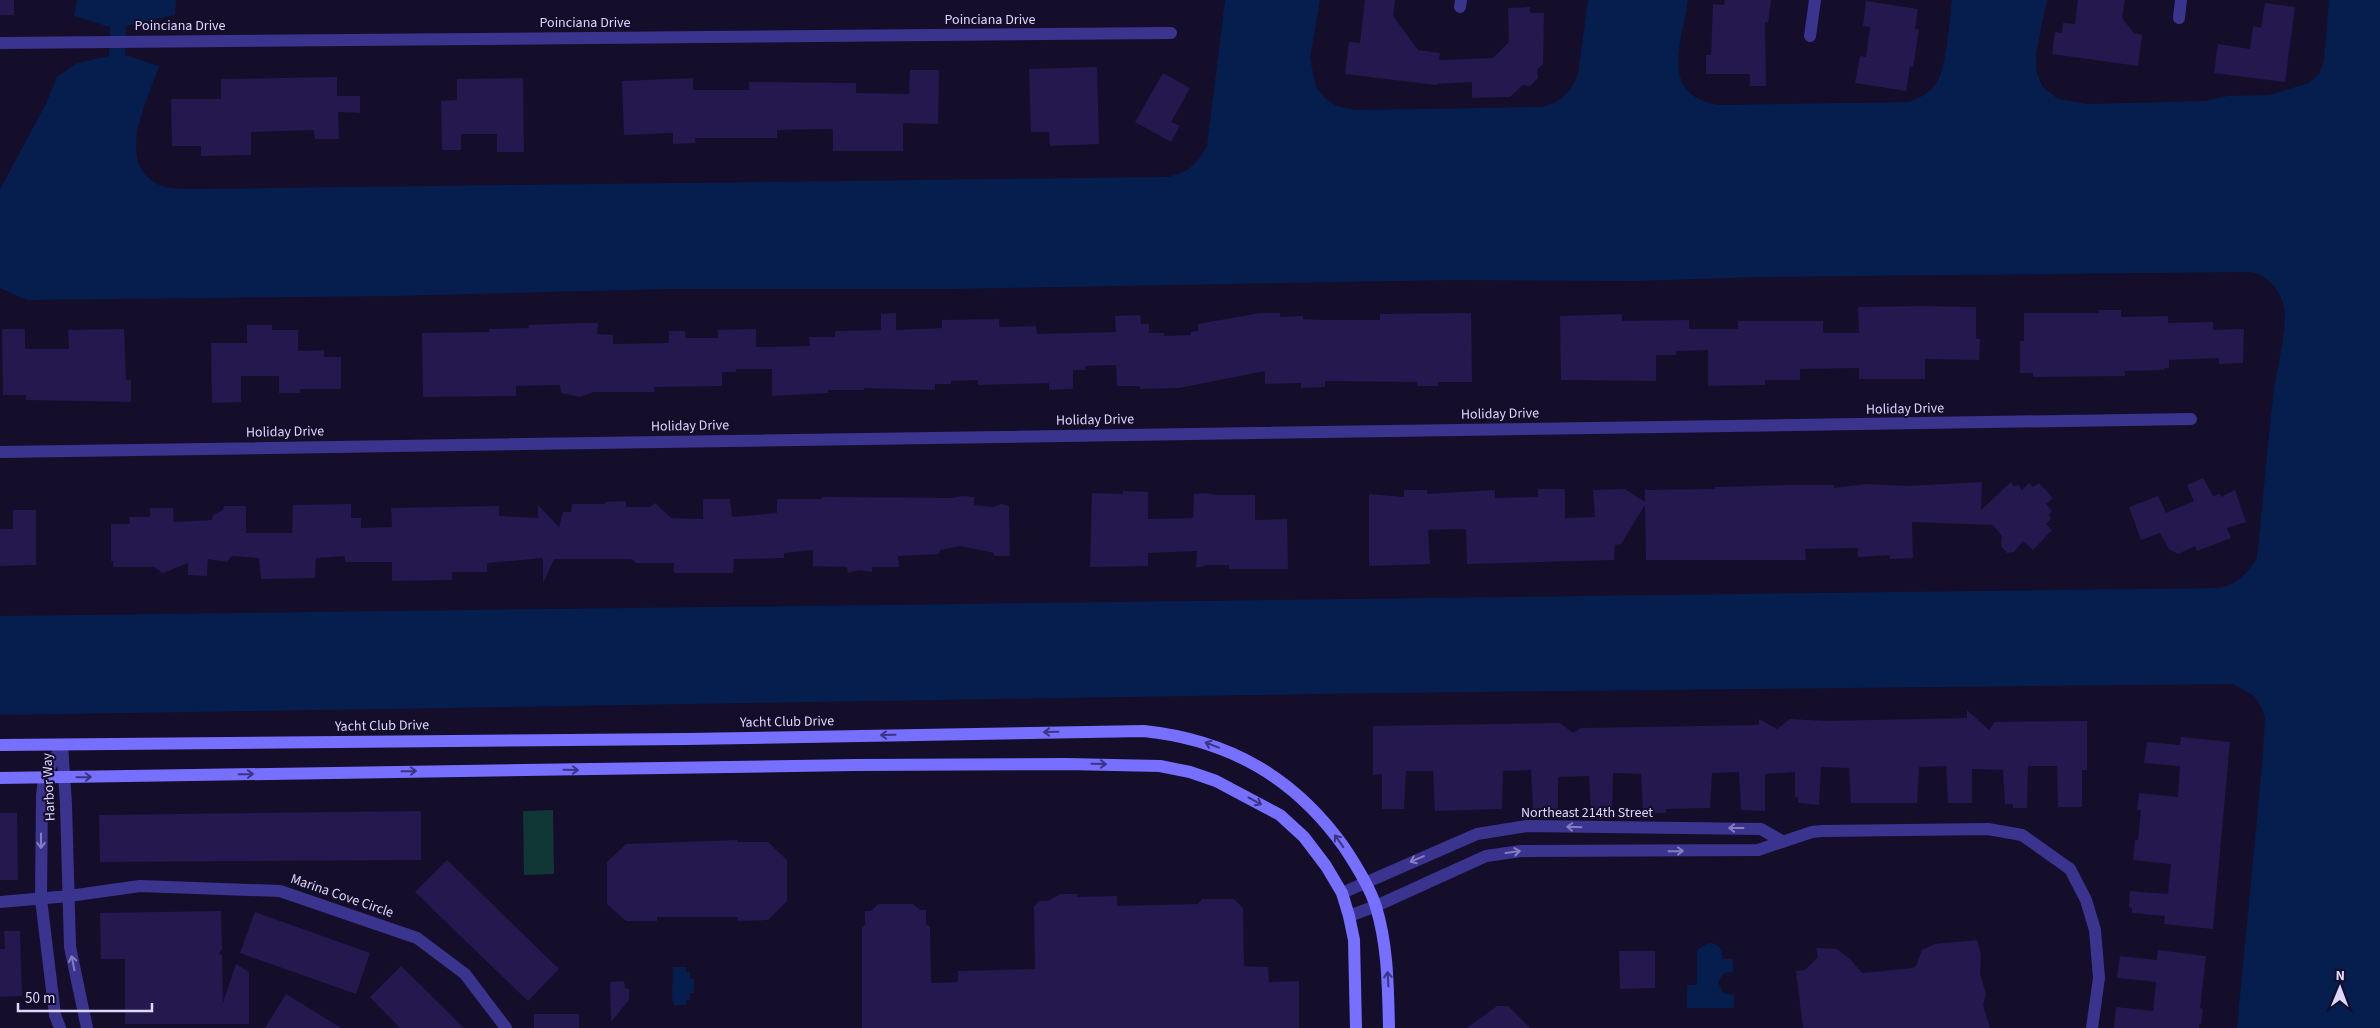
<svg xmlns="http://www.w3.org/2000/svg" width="2380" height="1028" font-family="'Source Sans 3',sans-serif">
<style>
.green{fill:#103636}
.water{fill:#051e4d}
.building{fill:#24184e}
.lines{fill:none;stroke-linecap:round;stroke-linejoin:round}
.street{stroke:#3a348f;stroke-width:12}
.secondary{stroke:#766fff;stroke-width:12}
.oneway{stroke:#3b3580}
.oneway2{stroke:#847ec1}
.labels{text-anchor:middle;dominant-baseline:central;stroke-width:4;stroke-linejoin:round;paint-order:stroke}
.street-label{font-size:14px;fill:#ded8ff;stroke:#140e2b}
</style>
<rect width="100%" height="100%" fill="#140e2b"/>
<!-- green -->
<path class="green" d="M553,810l1,64 -30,1 -1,-64z"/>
<!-- water -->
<g class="water">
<path d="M77,0h99l-1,15 -49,11 -1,29 34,11c-11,35 -47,99 3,120 6,3 16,2 23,3l984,-12c21,-6 27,-12 38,-31l18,-146h95l-10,58 6,29 9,11 11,8 20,4 186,-3c19,-5 29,-14 36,-33l10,-74h100c-6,43 -30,95 31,105l190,-3c10,-4 19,-8 26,-17 12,-14 14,-65 17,-85h95l-11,54v16l6,16 16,13 30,5 117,-3 22,-5 42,-1 40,-12 10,-9 5,-13 5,-61h51v1028h-143l25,-262 3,-47 -3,-11 -8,-12 -21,-12 -852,9 -1381,22v-99l2219,-28c19,-4 28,-14 38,-30 6,-56 10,-112 17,-168 3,-20 12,-58 11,-76 -2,-21 -15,-40 -37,-42l-488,5 -125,4 -182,-1 -502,9h-280l-277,7 -367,4 -27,-12v-99l46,-85 11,-27 20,-14 32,-7 1,-29 -36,-11z"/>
<path d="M1708,943c12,0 14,7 15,16h10v13l-9,1 -6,9 5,11 11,2v13h-47v-23h10v-35z"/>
<path d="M673,967h13v5h4v7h4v14h-4v7h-4v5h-12l-2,-5z"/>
</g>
<!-- building -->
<g class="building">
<rect x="0" y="0" width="14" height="15"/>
<path d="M1365,0h30l-2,16 25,34 22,3 -1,7 54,-2 16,-16 -1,-34 22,-1v6h14l-1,51 -6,6 1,8 -8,8 -7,-1 -13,12 -38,1v-16l-35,2 -1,1 -91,-11 4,-32 11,1z"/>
<path d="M1725,0h46l-3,23 -3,-1 1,64h-16v-12h-44v-19h5l2,-51 11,1z"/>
<path d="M2078,0h47l-3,18 12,15 8,2 -4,31 -86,-12 3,-22 7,1 1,-10 12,1z"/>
<path d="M1866,1l52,8 -3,20h4l-6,38 -3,-1 -4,25 -51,-8 5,-27 6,1 4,-30 -7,-1z"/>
<path d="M2265,3l30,4 -10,75 -71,-9 4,-29 32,5 3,-23 8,2z"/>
<path d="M1097,67l2,77 -49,2 -1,-14h-18l-2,-63z"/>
<path d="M910,70h29l-1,54 -35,-1v28h-70v-22l-56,1v8h-82v5l-22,1v-11l-49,2 -2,-54 71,-3v12h56v-8l107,1v10l53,1z"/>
<path d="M1163,73l27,15 -19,34 9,4 -9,16 -36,-20z"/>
<path d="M337,77v19h23v17l-22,-1 1,27h-24l-1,-9 -63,2v23l-50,1v-10h-29l-1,-47h50v-20z"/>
<path d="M523,78l1,74h-27v-18h-36v16h-19l-1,-49 16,-1v-21z"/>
<path d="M1923,306l53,1v32h4l-1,21 -54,-1v20h-66v-11l-59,1v11h-35v5l-57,1v-36l-32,1v4h-20v26l-95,-1 -1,-64 62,-2v7l67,-1v9h49v-8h85v12h36l-1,-26z"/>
<path d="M2099,310h22v7l47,-1v7l45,-1v8l31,-1 -1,34 -24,1v-6l-50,2v8h-4l-1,2 -39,1v5l-92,1v-4h-13v-32h4v-28h75z"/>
<path d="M896,313v17l46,-2v-8l57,-1v8l37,-1 1,8 79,-2 -1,-16 25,-1 1,9h8v9h15v3l27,-1v-3l7,-1v-7l62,-11h20v4l23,-1v3l22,1h55v-6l91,-1 1,69h-34v4h-21v-4l-92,-1v6l-24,1v-5l-36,1v-13l-86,17 -39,1v-3h-23l-1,-21 -31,1v4h-12v19l-24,1v-7l-71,2v-5l-27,1v3h-16v6l-71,-2v2h-36v3l-56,3v-27h-36v3h-14v14l-68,1v5h-60l-14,5 -19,-4 -1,-8 -44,1v10l-93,1 -1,-64 67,-1v-3l40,-1 -1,-3 53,-2h17l-1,11 16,1v9l56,-1v-12h16l1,7h32v-8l38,-1v18l54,-1 -1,-9h26v-6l46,-1v-16z"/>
<path d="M247,325h25v5h26v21l26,-1v7h17v32h-41v4h-21v-17h-38v26l-29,1 -1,-60h36z"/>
<path d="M2,329h23v20h44l-1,-19 56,-1 2,51h5v22l-105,-2v-5h-23z"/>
<path d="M2203,478l10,18 7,-2 1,3 14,-7 11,32 -19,6 4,10 -34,13 -2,-5 -17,8 -9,-5 -9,-16 -19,7 -12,-33 29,-11 8,17 28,-12 -7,-16z"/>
<path d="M1982,482l-1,28 30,-28 3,5 4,-3 4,6 7,-7 4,4 6,-4 14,15 -7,6 6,7 -3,3 2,5 -5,5 6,6 -19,20 -10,-9 -9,11 -7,1 -6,-7 1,-10 -9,-11 -81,-3 1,36 -24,1 1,-4 -32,2v-9l-53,1 1,11h-160l-1,-55 -24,39 -6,1 -1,15 -147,4 -1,-35 -38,1 2,34 -61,2v-72l35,3v-7h23v4l68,-4v8l43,-1v-8h27v29l30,-1 -2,-27 32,-1 20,13v-12l70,-1v-2l70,-2h49v3l32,-4 42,2z"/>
<path d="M1123,491l25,1v27l45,-1 1,-24 11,-1 13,2h37v25l32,-1 1,50h-59v-4h-22l-11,3 1,-17 -49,2v13l-58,1 2,-74 31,1z"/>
<path d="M963,496l11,1v8l19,2 8,-3 8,2 1,50h-16v-3l-34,-7 -20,4 -1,4 -41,2 1,11h-27v5l-13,-2 -11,3 -1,-6 -34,-1v-16l-29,3v5l-50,1 -1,14h-59v-10h-38l-5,-4h-77l-11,25v-26l-56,5v9h-35v8l-60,1v-19h-47v-6l-29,2 -1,20 -54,1 -2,-21 -27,-2 -5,6 -19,-3 -1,17 -19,-1v-12l-25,10 -9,-6h-41l1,-5 -3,-1v-37h19l-1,-7h21v-9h23l1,14 38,-2 1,-5 10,-5 1,-4h22v27h46l1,-28 58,-1v14h10v10l31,-1 -1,-19 108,-2v10l39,2v-13l21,22 4,-15h8l1,-8h33v-2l21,-1v6h24l5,-4 16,15 32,1v-20h27l2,18 45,-4v-14h45v-2l130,1z"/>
<path d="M13,510h23v55l-36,1v-37h13z"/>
<path d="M1967,710l22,20 6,-8 92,-1v49h-5v37h-24l-1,-41h-29l-1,42h-14v-4h-8l-2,-34 -31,-1v34h-24l-2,-37 -27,1 -2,36h-66l-2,-35 -28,-1 -2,38 -21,-2v-6h-3v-25l-30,2v37l-24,-1 -2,-38 -27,1 -2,35 -44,1v4h-23l-2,-39 -28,-1 -1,39h-21l-2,-36 -31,1v32h-25l-2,-39 -28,1 -1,38 -67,2 -2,-40h-27l-2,38h-22v-35l-9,1v-49l187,-3 13,10 8,-5 178,-3v-6l18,10 13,-10 35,2 142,-3z"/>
<path d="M2181,737l49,5 -17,187 -49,-5 1,-8 -33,-3v-5l-3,-1 1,-16 38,3 3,-30 -38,-4 2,-20h3l3,-30h-4l2,-17 39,4 2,-31 -36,-3 3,-21 33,3z"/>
<path d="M421,811v49l-321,2 -1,-47z"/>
<path d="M0,813h17l1,67h-18z"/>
<path d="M737,840v2h31l19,18v41l-19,19 -31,1 1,-4h-81v4h-31l-19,-17v-42l19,-18z"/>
<path d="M447,860l112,109 -31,32 -113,-109z"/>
<path d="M1060,894h17v3l40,-1v10l81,-2 4,-5h32l9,9 1,58 24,1 1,15 30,-1v47h-437v-100l3,-3v-14h6l7,-7h35l7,6h6v14l4,3 1,56 27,-1v-11l77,-2 -1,-63 5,-5h9z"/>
<path d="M221,911l1,38 -3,5 3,1 1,48 13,-39 13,8v52h-124v-65h-24l-1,-46z"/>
<path d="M255,912l115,41 -14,41 -116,-41z"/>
<path d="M4,931h16l2,65 -22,1v-48h5z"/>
<path d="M1977,940l4,15 -1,19 6,20 -3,11 7,23h-187l-7,-57 9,-1 13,-13 -2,-9 21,1 13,10 12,14 50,-5 4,-2 6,-16 13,-6z"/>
<path d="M2158,950l48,6 -6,52 3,1 -2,15h-2v4h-85l2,-21 37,4 3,-29 -39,-4 3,-22 37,4z"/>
<path d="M1619,951h36v37l-35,1z"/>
<path d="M401,966l63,62h-64l-30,-31z"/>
<path d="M624,981l1,7 4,1v11l-18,22 -1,-40z"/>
<path d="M286,994l55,34h-76z"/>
<path d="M1497,1006h11l22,22h-63z"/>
<rect x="534" y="1014" width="45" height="14"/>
</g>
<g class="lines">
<!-- street -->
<g class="street">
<path d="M1460,7l1,-7"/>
<path d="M2179,18l2,-18"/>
<path d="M1810,36l5,-36"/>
<path d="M0,43l1171,-10"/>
<path d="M0,452l2191,-33"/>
<path d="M62,745l4,59 4,143 17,81"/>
<path d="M1342,893l135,-59 50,-8 234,3 21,12"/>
<path d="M0,902l69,-6 71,-10 140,5 137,47 48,36 41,54"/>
<path d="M1349,916l27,-10 110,-50 35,-5 237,-1 54,-18 10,-1 166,-2 34,6 48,34 16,31 9,30 4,48 -7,50"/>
<path d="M60,1028l-5,-13 -14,-116 1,-103 2,-18 18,-33"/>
</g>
<!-- secondary -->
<g class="secondary">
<path d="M0,745l686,-6 458,-8c85,9 150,46 200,116 12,18 26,40 32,60 12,39 12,81 13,121"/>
<path d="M0,778l855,-13 211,-1 94,2 30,6 26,9 64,34 24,22 22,29 16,27 7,23 5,24 2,88"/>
</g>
</g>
<!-- one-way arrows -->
<defs><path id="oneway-shaft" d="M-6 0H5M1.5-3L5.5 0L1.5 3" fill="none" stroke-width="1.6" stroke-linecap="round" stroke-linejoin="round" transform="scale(1.25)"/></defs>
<g class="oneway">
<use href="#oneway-shaft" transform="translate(1051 732) rotate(179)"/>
<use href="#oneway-shaft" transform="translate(888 735) rotate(179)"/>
<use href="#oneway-shaft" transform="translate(1212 745) rotate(-159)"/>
<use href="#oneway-shaft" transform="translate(1099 764) rotate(1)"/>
<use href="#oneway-shaft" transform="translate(571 770) rotate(1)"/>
<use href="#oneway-shaft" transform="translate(409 771) rotate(-1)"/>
<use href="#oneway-shaft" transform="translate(246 774) rotate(-1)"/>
<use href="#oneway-shaft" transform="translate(84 777) rotate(-1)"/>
<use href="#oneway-shaft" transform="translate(1255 801) rotate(29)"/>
<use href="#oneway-shaft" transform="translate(1339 841) rotate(-125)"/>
<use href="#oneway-shaft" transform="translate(1388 979) rotate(-93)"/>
</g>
<g class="oneway2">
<use href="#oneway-shaft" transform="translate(1574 827) rotate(-178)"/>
<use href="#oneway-shaft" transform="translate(1736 828) rotate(-180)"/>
<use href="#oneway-shaft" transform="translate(41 841) rotate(90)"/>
<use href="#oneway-shaft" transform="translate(1676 851) rotate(-1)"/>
<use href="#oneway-shaft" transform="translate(1513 852) rotate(-8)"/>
<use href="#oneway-shaft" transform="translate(1417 859) rotate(157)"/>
<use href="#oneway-shaft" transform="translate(73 963) rotate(-101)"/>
</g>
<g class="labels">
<!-- street labels -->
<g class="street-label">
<text x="990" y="20">Poinciana Drive</text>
<text x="585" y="23">Poinciana Drive</text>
<text x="180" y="26">Poinciana Drive</text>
<text transform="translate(1905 409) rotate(-1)">Holiday Drive</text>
<text transform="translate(1500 414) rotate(-1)">Holiday Drive</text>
<text transform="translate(1095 420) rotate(-1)">Holiday Drive</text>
<text transform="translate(690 426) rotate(-1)">Holiday Drive</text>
<text transform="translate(285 432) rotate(-1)">Holiday Drive</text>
<text transform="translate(787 722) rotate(-1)">Yacht Club Drive</text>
<text transform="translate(382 726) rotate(-1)">Yacht Club Drive</text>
<text transform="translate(49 787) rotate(-93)">Harbor Way</text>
<text x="1587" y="813">Northeast 214th Street</text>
<text transform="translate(342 896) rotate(19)">Marina Cove Circle</text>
</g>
</g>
<!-- north arrow -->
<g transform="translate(2340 988) rotate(1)" stroke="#140e2b" stroke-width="4" paint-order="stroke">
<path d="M0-4L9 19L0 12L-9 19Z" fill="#ded8ff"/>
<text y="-8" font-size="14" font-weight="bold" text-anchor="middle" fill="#ded8ff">N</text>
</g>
<!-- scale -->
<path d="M18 1003v8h134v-8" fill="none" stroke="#ded8ff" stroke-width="2.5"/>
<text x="25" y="1003" font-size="15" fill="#ded8ff" stroke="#140e2b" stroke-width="4" paint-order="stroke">50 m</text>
</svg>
